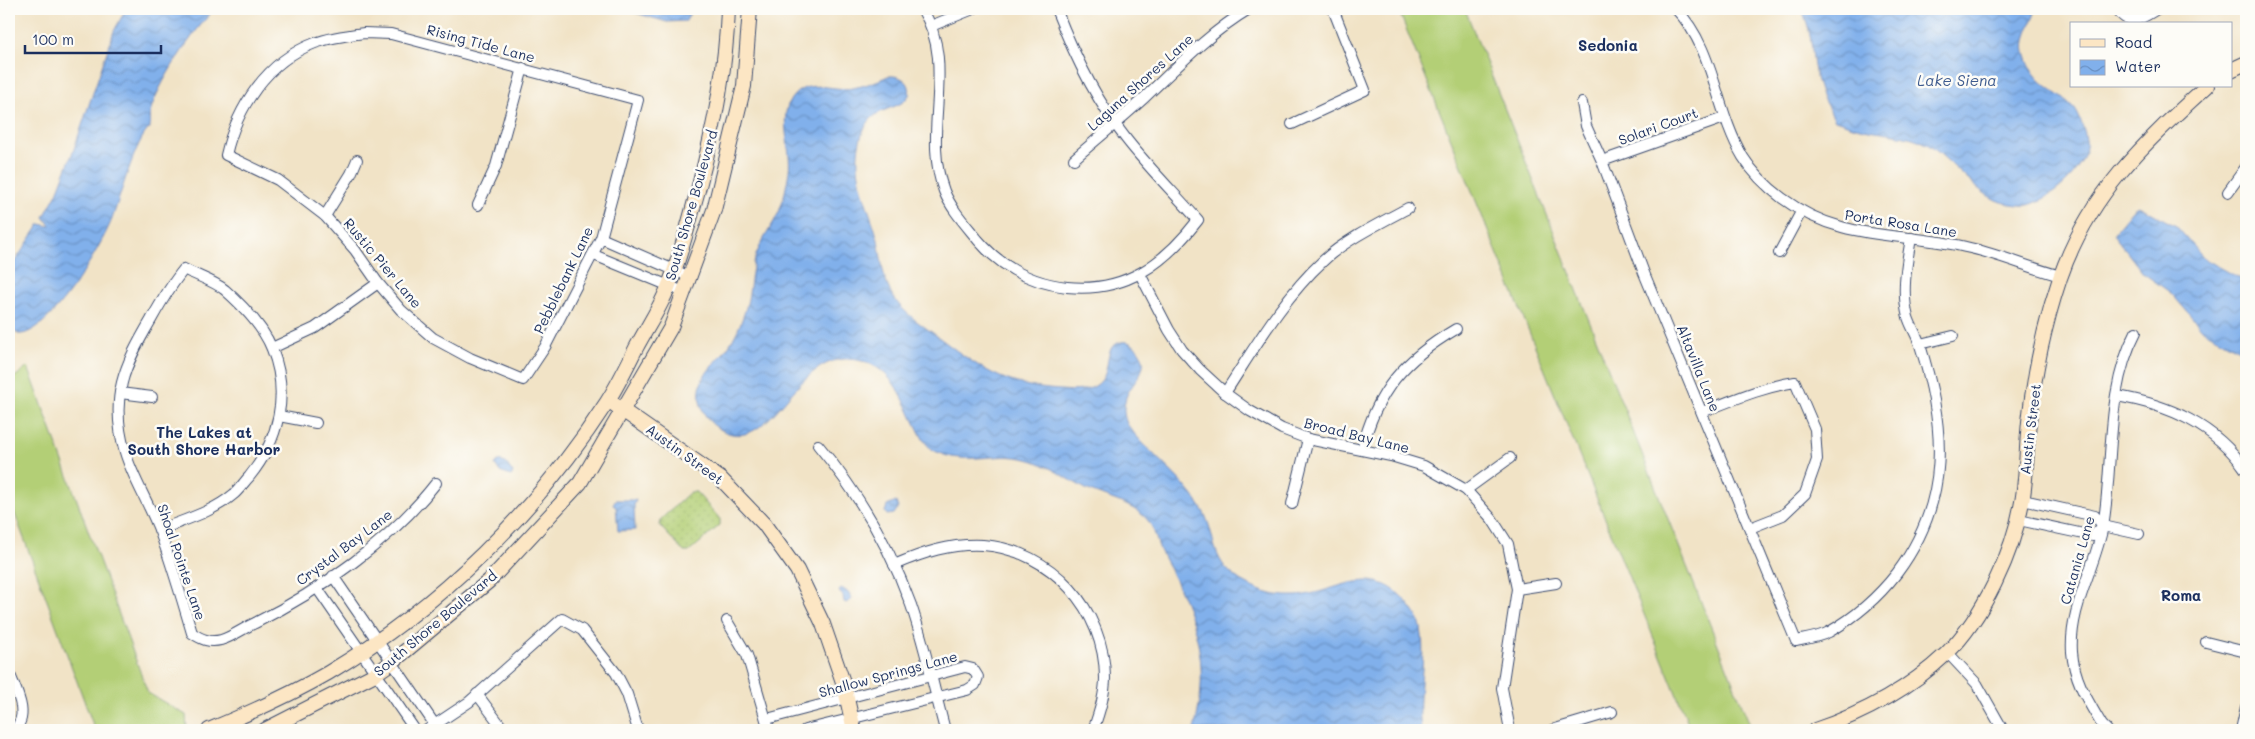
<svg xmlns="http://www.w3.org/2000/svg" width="2255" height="739" font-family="Mali,sans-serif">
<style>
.grass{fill:#b3cf76;stroke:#677f6a}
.park{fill:url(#park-dots);stroke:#677f6a}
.water{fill:url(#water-waves);stroke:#4e70a4}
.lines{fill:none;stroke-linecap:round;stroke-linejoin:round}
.street-casing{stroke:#3b4a6e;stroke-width:12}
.secondary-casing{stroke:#3b4a6e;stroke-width:16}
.street{stroke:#fff;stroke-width:10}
.secondary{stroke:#fce6c4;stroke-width:14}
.labels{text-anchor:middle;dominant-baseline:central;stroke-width:5;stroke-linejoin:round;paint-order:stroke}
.street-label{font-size:14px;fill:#1b2f5e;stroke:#fdfcf7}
.neighbourhood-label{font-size:15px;font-weight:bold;fill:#1b2f5e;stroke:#fdfcf7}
.water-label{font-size:15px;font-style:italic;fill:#3f5c8f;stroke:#fdfcf7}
</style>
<defs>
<pattern id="park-dots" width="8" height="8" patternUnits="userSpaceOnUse" patternTransform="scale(1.25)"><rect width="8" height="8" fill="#b3cf76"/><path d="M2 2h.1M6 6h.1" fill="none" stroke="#99b268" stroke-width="1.8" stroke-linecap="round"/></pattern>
<pattern id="water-waves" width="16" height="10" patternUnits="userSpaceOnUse" patternTransform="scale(1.25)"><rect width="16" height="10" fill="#81b0eb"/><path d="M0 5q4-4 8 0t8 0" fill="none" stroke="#6990c2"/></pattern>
</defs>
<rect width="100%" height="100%" fill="#fdfcf7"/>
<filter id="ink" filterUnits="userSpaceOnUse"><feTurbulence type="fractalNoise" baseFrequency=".02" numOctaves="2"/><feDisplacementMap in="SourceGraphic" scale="10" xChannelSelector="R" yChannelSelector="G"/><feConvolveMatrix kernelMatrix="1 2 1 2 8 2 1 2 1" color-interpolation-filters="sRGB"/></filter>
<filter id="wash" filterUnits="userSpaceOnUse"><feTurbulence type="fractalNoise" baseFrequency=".0096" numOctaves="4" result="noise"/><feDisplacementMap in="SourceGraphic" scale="20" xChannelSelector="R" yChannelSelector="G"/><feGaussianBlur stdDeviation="1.12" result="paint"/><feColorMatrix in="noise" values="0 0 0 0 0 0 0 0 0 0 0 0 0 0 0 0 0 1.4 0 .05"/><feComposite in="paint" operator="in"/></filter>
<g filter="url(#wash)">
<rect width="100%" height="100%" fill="#f1e3c6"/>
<!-- grass -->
<g class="grass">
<path d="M1398,9h67l287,721h-61z"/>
<path d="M28,367l120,326 38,22 1,15h-92l-86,-232v-117z"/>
</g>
<!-- park -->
<path class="park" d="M690,492h6l24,27v6l-31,27h-5l-24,-26 1,-7z"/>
<!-- water -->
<g class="water">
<path d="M126,9h89c-20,19 -59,77 -65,104 -1,5 0,10 0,15 -14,9 -31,73 -38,91 -10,26 -63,118 -94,115l-9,-8v-56l31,-46 9,2 1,-1 -6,-8 13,-24 17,-44 40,-118z"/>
<path d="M622,9h70l-6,12 -19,1z"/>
<path d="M1801,9h235c-3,14 -16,30 -10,47 8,28 29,33 47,51 6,6 10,20 12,28 9,29 -32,64 -57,70 -6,1 -17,-1 -23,-2 -26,-5 -54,-44 -78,-59 -18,-10 -43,-11 -63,-15 -10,-2 -19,-6 -29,-9 -5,-10 -13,-21 -16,-32 -9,-26 -4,-54 -18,-79z"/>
<path d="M888,76c12,-1 24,5 21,19 -10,18 -36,8 -47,39 -13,38 7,71 16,106 4,20 4,41 16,58 10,15 25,25 39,35 45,34 70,54 128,57 12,1 27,2 37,-6 12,-10 7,-25 14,-37 5,-4 9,-6 15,-5 5,1 9,5 12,9 14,19 -11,33 -14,50 -2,8 -1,15 2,23 21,30 54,51 73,82 18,27 7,53 40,74 16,11 35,17 54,16 40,-1 75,-35 110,3 7,8 16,19 17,29 6,32 -5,68 0,102h-227c18,-70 1,-112 -31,-174 -7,-12 -7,-27 -17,-38 -15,-15 -41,-20 -60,-29 -19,-10 -38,-25 -59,-30 -30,-8 -62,7 -90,-7 -10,-4 -15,-14 -19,-23 -16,-31 -26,-66 -67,-70 -59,-5 -80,103 -133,69 -18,-11 -24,-35 -13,-53 7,-10 16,-18 23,-28 7,-10 12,-21 16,-33 7,-19 6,-40 12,-59 6,-16 16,-28 23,-43 5,-13 8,-28 10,-41 3,-22 -11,-52 2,-72 16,-23 41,-7 62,-11 12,-2 24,-7 35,-12z"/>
<path d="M2137,205l39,21 29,33 36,20 5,5v70l-43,-24 -32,-37 -28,-20 -30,-39z"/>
<path d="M498,461l8,2 7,10 -2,3 -11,-4 -5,-8z"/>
<path d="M615,500h21l-2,5 1,25 -17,1 -2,-24 -3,-2z"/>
<path d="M896,502l2,6 -4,6 -7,1 -2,-3 2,-6z"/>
<path d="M841,588c6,3 9,5 10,12l-4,3 -3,-1 -1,-6 -4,-4z"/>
</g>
</g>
<g filter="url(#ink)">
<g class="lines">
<!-- street casing -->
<g class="street-casing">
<g id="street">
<path d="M922,9c36,56 -1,122 22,182 7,18 22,34 34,49 23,27 54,43 89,47 58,6 97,-23 131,-67 -23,-26 -49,-52 -71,-80 -31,-39 -53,-85 -71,-131"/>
<path d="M1676,9c39,40 39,101 67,148 10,16 23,29 39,41 60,45 119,33 188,50 31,7 60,20 91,28"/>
<path d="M2116,9c14,19 25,10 41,0"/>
<path d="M931,26l42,-17"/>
<path d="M364,33l27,1 247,66 -37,138 -56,109 -22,33 -53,-22 -37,-20 -32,-28 -23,-27 -23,-33 -30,-34 -47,-36 -52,-25c11,-48 41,-94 89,-112 16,-6 33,-8 49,-10z"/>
<path d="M1582,103l4,23 16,35 42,112 152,368c10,-2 23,-4 33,-9 25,-14 50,-36 68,-59 54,-72 49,-146 23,-228 -3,-10 -9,-18 -12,-28 -7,-25 -1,-55 3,-79"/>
<path d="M1292,124l73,-34 -32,-81"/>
<path d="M1074,159c23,-20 47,-40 70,-61 34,-32 65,-65 105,-89"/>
<path d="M1602,161l122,-43"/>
<path d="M2228,192l18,-25"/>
<path d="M478,205l18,-39 27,-98"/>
<path d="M325,216l26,-42 6,-14"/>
<path d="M601,238l89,39"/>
<path d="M1779,253l22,-41"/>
<path d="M594,255l90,37"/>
<path d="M1140,274l29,56 13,20 18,20 25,23 25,18 32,18 26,10 83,17 33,10 42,24 26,29 16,25 9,45 -15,99 8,42"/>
<path d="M1920,344l33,-8"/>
<path d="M272,348l43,-20 63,-45"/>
<path d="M120,393l32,4"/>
<path d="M1225,393c30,-46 58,-95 98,-132 22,-21 59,-39 85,-53"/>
<path d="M2117,396c52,9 98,29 129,74"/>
<path d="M1702,412c31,-12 60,-25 93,-30l20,47 2,31 -12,34 -22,21 -33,13"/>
<path d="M279,416l37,7"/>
<path d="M818,445c40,48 72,102 93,160 14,41 23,84 34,125"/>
<path d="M1362,450c14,-59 43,-91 94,-121"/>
<path d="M1466,490l44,-32"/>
<path d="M2023,500l72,16 8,10 36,8"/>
<path d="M1292,504l16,-65"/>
<path d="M2019,520l74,16 10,-10"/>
<path d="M159,530c25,-10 54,-18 75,-36 6,-5 10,-12 15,-17 30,-37 41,-83 23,-128 -9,-23 -29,-43 -47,-59 -11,-9 -28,-14 -41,-21 -13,16 -23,33 -33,51 -27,46 -42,78 -26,132 8,27 25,53 35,80 12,33 22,67 32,101 9,6 17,10 29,7 11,-3 23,-12 34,-17 65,-32 137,-83 181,-140"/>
<path d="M894,565c28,-12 57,-22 89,-20 68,5 122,65 122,133 0,18 -6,36 -12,52"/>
<path d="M333,576l102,149"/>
<path d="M317,588l98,142"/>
<path d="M1517,589l39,-6"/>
<path d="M727,621l20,34 22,75"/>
<path d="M2206,642l40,10"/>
<path d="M1947,652l30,32 26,46"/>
<path d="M9,672c6,17 22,43 5,58"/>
<path d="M477,694l27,36"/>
<path d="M767,719l198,-52 8,2 5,8 -3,8 -8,5 -162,40"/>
<path d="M427,730l42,-28 93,-83 20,11 34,43 11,21 11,36"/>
<path d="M1552,730l60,-18"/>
<path d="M2107,730l-5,-5c-14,-24 -28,-45 -30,-73 -3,-44 23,-84 31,-126 11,-63 2,-135 33,-194"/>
<path d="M2241,730l5,-23"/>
</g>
</g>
<!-- secondary casing -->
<g class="secondary-casing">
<g id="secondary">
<path d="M2231,70l15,-7"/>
<path d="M615,405l106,74 43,45 33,46 26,54 21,61 10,45"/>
<path d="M209,730c41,-17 81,-35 119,-57 112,-67 209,-162 279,-271 11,-17 20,-36 29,-54 11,-21 25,-41 33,-63 12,-30 20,-63 29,-95 16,-60 28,-119 30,-181"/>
<path d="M265,730l110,-56 16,-11 98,-82 91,-98 91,-156 43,-117 30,-124 6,-77"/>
<path d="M1815,730c47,-16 94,-41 131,-76 37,-36 67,-101 76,-152 5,-26 4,-53 7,-80 5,-48 16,-99 31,-144 29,-84 83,-134 147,-192"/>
</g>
</g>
<!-- street -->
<use href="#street" class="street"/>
<!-- secondary -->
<use href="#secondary" class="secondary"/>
</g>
</g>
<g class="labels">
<!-- street labels -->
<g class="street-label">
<text transform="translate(481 43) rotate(15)">Rising Tide Lane</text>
<text transform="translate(1140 82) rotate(-42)">Laguna Shores Lane</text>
<text transform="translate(1658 126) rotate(-20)">Solari Court</text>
<text transform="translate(691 205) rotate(-74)">South Shore Boulevard</text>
<text transform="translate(1901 223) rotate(9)">Porta Rosa Lane</text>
<text transform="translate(383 263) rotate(50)">Rustic Pier Lane</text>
<text transform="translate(563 280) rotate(-64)">Pebblebank Lane</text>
<text transform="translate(1699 368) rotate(68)">Altavilla Lane</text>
<text transform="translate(2030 429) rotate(-83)">Austin Street</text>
<text transform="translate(1357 435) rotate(14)">Broad Bay Lane</text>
<text transform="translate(685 454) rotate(36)">Austin Street</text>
<text transform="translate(344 547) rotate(-37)">Crystal Bay Lane</text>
<text transform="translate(2077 560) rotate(-74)">Catania Lane</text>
<text transform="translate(182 562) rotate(71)">Shoal Pointe Lane</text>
<text transform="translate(435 623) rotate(-40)">South Shore Boulevard</text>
<text transform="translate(888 674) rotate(-15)">Shallow Springs Lane</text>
</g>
<!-- neighbourhood labels -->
<g class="neighbourhood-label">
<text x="1608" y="45">Sedonia</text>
<text x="204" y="432">The Lakes at<tspan x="204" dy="17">South Shore Harbor</tspan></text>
<text x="2181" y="595">Roma</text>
</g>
<!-- water labels -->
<g class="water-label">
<text x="1957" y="80">Lake Siena</text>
</g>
</g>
<!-- margin -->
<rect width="2255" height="739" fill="none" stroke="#fdfcf7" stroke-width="30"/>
<!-- legend -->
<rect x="2070" y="22" width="162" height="65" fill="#fdfcf7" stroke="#a3aaba"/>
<rect x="2080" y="39" width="25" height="8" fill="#fce6c4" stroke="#a3aaba"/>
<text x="2115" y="48" font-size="15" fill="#1b2f5e">Road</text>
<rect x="2080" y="60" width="25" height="15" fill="url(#water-waves)" stroke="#a3aaba"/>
<text x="2115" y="72" font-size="15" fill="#1b2f5e">Water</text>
<!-- scale -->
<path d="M25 45v8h136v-8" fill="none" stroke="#1b2f5e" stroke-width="2.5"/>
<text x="32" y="45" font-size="15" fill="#1b2f5e" stroke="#fdfcf7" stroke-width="4" paint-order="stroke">100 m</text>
</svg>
